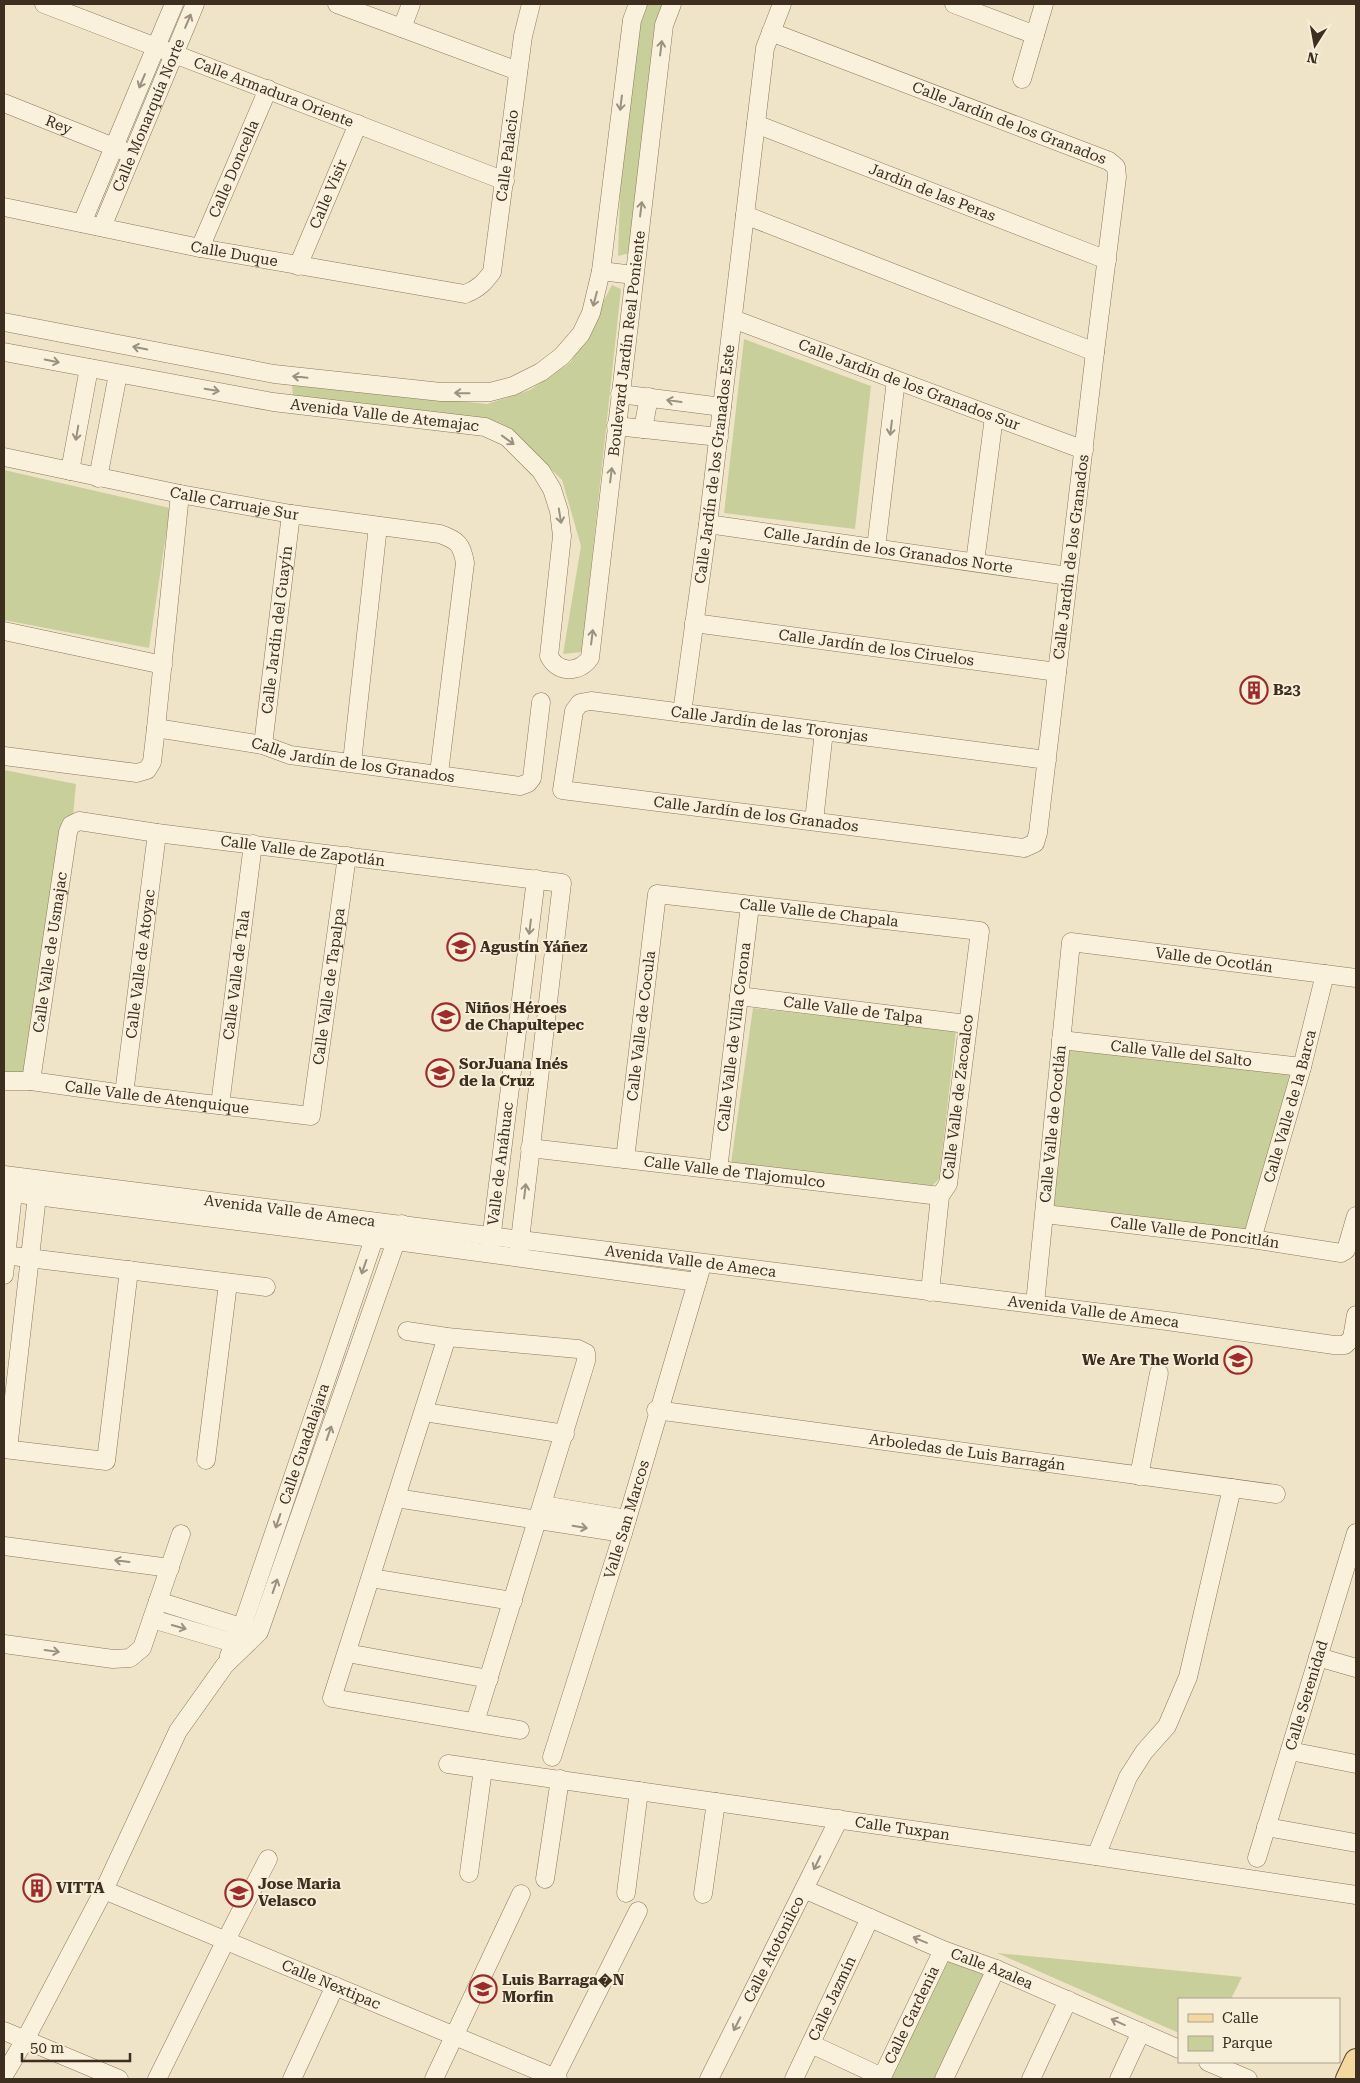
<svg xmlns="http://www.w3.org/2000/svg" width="1360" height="2083" font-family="'Roboto Serif',serif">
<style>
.green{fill:#c9cf9b}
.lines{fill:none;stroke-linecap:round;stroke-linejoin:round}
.minor-casing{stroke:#8d765c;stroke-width:19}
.major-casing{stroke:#5b4430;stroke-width:24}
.minor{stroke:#faf1dc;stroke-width:18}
.major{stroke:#f3d9a0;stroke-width:22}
.oneway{stroke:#9c907e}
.labels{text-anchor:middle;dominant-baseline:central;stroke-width:4;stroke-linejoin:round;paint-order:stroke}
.street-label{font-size:15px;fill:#3d2e20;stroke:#f7eed8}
.poi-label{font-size:15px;font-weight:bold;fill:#3d2e20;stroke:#f7eed8;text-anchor:start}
</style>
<rect width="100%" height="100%" fill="#f0e4c8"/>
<!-- green -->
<g class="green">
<path d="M645,4h21l-36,249 -12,3 3,-93 17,-141z"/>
<path d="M612,285l9,4 -39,363 -19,2 18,-108 -19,-66 -49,-49 -37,-12 -183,-19 -1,-17 195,21 43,-14 41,-28z"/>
<path d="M744,339l127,47 -16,143 -131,-16z"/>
<path d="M4,470l166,38 -21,140 -145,-28z"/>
<path d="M4,770l72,14 -3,32 -8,6 -42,250 -19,1z"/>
<path d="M753,1008l203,23 -17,148 -9,9 -199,-25z"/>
<path d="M1067,1047l223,27 -43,157 -197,-26z"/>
<path d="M997,1953l245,24 -11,22h-52v34z"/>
<path d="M946,1956l39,18 -48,105h-49z"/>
</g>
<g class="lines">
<!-- minor casing -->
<g class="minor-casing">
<g id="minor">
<path id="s1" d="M44,4l461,177"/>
<path d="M337,4l181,67"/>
<path d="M954,4l81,31"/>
<path d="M402,28l9,-24"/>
<path id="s2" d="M771,32l338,129 7,6 1,10 -22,175 -57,481 -3,10 -11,5 -462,-58 12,-79 6,-8 11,-2 456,59"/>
<path d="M1022,79l22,-75"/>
<path id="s3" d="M4,103l120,48"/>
<path id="s4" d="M756,124l351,136"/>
<path id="s5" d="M4,207l196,41 265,46c13,-5 19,-11 27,-22l31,-236 8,-32"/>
<path d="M745,215l350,137"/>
<path d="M82,223l92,-219"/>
<path id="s6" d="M102,227l93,-223"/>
<path id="s7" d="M200,248l68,-159"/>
<path id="s8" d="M298,266l60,-142"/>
<path d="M601,271l33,4"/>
<path id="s9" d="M733,319l351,131"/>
<path d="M4,322l270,52 167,18h49l23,-6 28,-14 21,-16 19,-22 10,-21 10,-42 31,-251 6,-16"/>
<path id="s10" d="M4,352l269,50 212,25 22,10 34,34 11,18 7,22 3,25 -13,120c9,18 30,17 41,2l74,-633 8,-21"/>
<path d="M620,394l102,13"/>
<path d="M616,426l103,11"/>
<path d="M643,429l6,-32"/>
<path id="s11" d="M4,457l176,37 111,20 149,20c17,6 22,10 25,29l-26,210"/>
<path d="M70,471l19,-103"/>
<path d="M98,478l20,-104"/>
<path id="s12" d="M708,524l360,52"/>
<path d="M876,548l20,-168"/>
<path d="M975,562l19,-145"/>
<path id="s13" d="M694,623l363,49"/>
<path d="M4,631l159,34"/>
<path id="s14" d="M682,713l26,-189 57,-476 17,-44"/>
<path id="s15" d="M156,728l107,17 27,10 230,31 8,-3 4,-5 9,-76"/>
<path id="s16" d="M263,745l28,-231"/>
<path d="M4,756l133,17 10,-3 5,-8 4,-34 24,-234"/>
<path d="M352,762l26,-236"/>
<path d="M814,821l10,-90"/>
<path id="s17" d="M739,996l228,28"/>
<path id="s18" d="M1061,1040l241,27"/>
<path id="s19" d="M4,1081h27l93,13 187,22 36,-260"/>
<path id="s20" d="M31,1081l37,-249 3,-7 8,-4 78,12 405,50 -44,374"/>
<path id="s21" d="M124,1094l33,-261"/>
<path id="s22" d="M220,1105l33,-261"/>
<path id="s23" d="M530,1148l410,48"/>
<path id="s24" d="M625,1159l32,-265 323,37 -32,253 -8,12 -10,96"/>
<path id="s25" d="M718,1170l32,-265"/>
<path id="s26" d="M4,1175l1163,146 167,24h11l7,-7 4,-23"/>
<path d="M4,1192l392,49 301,41"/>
<path id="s27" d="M1045,1214l207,25 89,14 5,-3 10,-34"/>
<path id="s28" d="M1252,1239l50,-172 23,-93"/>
<path id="s29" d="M490,1248l46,-369"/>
<path d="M4,1255l262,32"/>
<path d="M4,1275l9,-82"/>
<path id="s30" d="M1035,1304l36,-362 285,36"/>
<path d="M407,1331l40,6 131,12 8,4v8l-111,361"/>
<path d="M447,1337l-115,361 188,32"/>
<path id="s31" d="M656,1410l620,84"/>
<path d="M424,1412l141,22"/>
<path d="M4,1449l102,12 23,-191"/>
<path d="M8,1449l29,-253"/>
<path d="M206,1460l22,-177"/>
<path d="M1139,1476l20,-103"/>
<path d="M396,1498l227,35"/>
<path d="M543,1505l84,14"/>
<path d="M4,1546l166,22"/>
<path d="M371,1578l142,23"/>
<path d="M158,1601l96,30"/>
<path d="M152,1619l92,27"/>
<path d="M4,1644l109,15 17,-1 12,-10 39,-114"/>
<path d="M347,1653l142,26"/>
<path id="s32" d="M229,1656l13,-29 136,-400"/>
<path d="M1318,1657l38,11"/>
<path d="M1290,1751l66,13"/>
<path id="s33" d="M552,1757l71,-224 77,-261"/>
<path id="s34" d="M448,1764l648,92 260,39"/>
<path d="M1266,1827l90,16"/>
<path d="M1096,1856l32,-79 16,-25 23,-26 21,-49 44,-189"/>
<path id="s35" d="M1257,1858l99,-325"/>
<path d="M469,1873l14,-104"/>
<path d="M545,1879l15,-100"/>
<path id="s36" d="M804,1889l139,61 53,19 183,80"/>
<path id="s37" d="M104,1890l454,189"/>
<path d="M626,1893l13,-102"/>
<path d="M703,1894l13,-92"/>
<path d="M4,2031l115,48"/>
<path d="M811,2044l71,33"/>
<path d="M1208,2062l40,17"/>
<path d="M4,2075l21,-35 79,-150 74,-159 47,-66 34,-33 143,-408"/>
<path d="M157,2079l69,-139 42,-81"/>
<path d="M292,2079l43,-93"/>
<path d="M434,2079l87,-185"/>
<path d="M554,2079l84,-168"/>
<path id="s38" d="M709,2079l130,-260"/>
<path id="s39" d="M794,2079l76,-161"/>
<path id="s40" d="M881,2079l62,-129"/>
<path d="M944,2079l52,-110"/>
<path d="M1031,2079l37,-79"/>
<path d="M1119,2079l22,-47"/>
</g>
</g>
<!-- major casing -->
<g class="major-casing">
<path id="major" d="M1347,2079l9,-19"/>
</g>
<!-- minor -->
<use href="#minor" class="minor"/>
<!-- major -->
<use href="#major" class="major"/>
</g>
<!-- one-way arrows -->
<defs><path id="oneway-shaft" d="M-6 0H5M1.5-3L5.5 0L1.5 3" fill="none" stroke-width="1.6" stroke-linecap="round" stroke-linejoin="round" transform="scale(1.25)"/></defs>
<g class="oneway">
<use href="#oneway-shaft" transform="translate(188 21) rotate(-67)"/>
<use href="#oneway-shaft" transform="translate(661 48) rotate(-83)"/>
<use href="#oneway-shaft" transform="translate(142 81) rotate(113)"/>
<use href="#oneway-shaft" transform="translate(621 103) rotate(97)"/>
<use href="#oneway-shaft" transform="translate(641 209) rotate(-83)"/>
<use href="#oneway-shaft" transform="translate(595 299) rotate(105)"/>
<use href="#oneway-shaft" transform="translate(140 348) rotate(-169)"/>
<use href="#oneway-shaft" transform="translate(52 361) rotate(11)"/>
<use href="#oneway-shaft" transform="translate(300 377) rotate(-174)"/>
<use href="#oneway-shaft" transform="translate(212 390) rotate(10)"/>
<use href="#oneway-shaft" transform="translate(462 393) rotate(-179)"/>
<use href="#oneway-shaft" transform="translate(674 401) rotate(-172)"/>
<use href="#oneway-shaft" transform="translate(891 428) rotate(97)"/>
<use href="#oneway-shaft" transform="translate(77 433) rotate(100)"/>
<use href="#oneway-shaft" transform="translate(508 440) rotate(36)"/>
<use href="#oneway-shaft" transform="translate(611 475) rotate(-83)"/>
<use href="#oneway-shaft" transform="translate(560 516) rotate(81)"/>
<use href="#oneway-shaft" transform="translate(592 637) rotate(-83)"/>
<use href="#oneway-shaft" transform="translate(530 927) rotate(97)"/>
<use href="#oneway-shaft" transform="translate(525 1191) rotate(-83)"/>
<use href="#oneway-shaft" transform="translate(364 1267) rotate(109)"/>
<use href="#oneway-shaft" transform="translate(329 1433) rotate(-71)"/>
<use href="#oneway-shaft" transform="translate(278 1521) rotate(109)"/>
<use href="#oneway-shaft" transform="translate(580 1527) rotate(9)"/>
<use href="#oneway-shaft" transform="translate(122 1561) rotate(-173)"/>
<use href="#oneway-shaft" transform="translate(275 1586) rotate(-71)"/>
<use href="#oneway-shaft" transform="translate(179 1627) rotate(16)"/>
<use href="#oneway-shaft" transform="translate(52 1651) rotate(8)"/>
<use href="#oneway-shaft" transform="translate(817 1863) rotate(116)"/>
<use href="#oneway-shaft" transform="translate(920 1940) rotate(-157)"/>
<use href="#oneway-shaft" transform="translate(1118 2022) rotate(-156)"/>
<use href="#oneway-shaft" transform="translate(737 2024) rotate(117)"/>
</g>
<!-- icons -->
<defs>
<g id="building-ring" transform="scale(1.4375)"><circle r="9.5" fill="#f7eed8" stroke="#9e2a2b" stroke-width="1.5"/><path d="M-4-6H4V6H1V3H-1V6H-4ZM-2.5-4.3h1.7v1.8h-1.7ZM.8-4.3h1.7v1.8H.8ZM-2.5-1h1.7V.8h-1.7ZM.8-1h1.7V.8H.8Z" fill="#9e2a2b"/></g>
<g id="school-ring" transform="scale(1.4375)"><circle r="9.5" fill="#f7eed8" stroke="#9e2a2b" stroke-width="1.5"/><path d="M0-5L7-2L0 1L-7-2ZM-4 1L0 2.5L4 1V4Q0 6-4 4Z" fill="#9e2a2b"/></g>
</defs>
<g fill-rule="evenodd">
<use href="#building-ring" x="1254" y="690"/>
<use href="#school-ring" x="461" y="947"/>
<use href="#school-ring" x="446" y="1017"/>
<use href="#school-ring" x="440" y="1073"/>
<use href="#school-ring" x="1238" y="1360"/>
<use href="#building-ring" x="37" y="1888"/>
<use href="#school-ring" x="239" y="1893"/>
<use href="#school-ring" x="483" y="1989"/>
</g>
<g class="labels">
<!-- street labels -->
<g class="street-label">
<text stroke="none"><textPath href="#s1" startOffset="246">Calle Armadura Oriente</textPath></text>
<text stroke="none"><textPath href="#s6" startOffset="121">Calle Monarquía Norte</textPath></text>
<text stroke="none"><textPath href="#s2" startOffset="255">Calle Jardín de los Granados</textPath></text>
<text stroke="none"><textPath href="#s3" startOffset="59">Rey</textPath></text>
<text stroke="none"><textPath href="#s5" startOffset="622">Calle Palacio</textPath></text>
<text stroke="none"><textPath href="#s7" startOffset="86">Calle Doncella</textPath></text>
<text stroke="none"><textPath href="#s4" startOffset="189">Jardín de las Peras</textPath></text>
<text stroke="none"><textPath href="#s8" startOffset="78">Calle Visir</textPath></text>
<text stroke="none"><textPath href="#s5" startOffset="235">Calle Duque</textPath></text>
<text stroke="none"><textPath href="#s10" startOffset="1116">Boulevard Jardín Real Poniente</textPath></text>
<text stroke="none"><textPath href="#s9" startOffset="188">Calle Jardín de los Granados Sur</textPath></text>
<text stroke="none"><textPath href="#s10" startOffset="386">Avenida Valle de Atemajac</textPath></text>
<text stroke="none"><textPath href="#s14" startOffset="251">Calle Jardín de los Granados Este</textPath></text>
<text stroke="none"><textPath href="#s11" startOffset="235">Calle Carruaje Sur</textPath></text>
<text stroke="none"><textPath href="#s12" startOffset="182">Calle Jardín de los Granados Norte</textPath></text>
<text transform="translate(1071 557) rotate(-83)">Calle Jardín de los Granados</text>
<text stroke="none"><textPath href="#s16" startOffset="116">Calle Jardín del Guayín</textPath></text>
<text stroke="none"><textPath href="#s13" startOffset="184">Calle Jardín de los Ciruelos</textPath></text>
<text stroke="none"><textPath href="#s2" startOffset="1811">Calle Jardín de las Toronjas</textPath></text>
<text stroke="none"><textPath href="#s15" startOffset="200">Calle Jardín de los Granados</textPath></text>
<text transform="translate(756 814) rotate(7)">Calle Jardín de los Granados</text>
<text stroke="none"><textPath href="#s20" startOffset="494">Calle Valle de Zapotlán</textPath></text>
<text stroke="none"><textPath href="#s24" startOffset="430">Calle Valle de Chapala</textPath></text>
<text stroke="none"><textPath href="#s20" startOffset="130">Calle Valle de Usmajac</textPath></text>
<text stroke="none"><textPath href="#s30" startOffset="508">Valle de Ocotlán</textPath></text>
<text stroke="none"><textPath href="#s21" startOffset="131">Calle Valle de Atoyac</textPath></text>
<text stroke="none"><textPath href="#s22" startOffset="131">Calle Valle de Tala</textPath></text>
<text stroke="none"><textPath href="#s19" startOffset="440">Calle Valle de Tapalpa</textPath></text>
<text stroke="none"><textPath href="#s17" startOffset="115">Calle Valle de Talpa</textPath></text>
<text stroke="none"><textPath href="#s24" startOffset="134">Calle Valle de Cocula</textPath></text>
<text stroke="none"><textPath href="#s25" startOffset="134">Calle Valle de Villa Corona</textPath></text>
<text stroke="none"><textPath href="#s18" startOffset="121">Calle Valle del Salto</textPath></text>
<text stroke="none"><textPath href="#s19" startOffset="154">Calle Valle de Atenquique</textPath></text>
<text transform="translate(958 1097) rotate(-83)">Calle Valle de Zacoalco</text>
<text stroke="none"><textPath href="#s28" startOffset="138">Calle Valle de la Barca</textPath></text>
<text stroke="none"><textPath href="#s30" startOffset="181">Calle Valle de Ocotlán</textPath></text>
<text stroke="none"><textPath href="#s29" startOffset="85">Valle de Anáhuac</textPath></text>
<text stroke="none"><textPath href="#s23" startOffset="206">Calle Valle de Tlajomulco</textPath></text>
<text stroke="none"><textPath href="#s26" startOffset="288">Avenida Valle de Ameca</textPath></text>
<text stroke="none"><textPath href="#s27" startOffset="151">Calle Valle de Poncitlán</textPath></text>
<text stroke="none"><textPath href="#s26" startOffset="692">Avenida Valle de Ameca</textPath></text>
<text stroke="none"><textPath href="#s26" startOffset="1098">Avenida Valle de Ameca</textPath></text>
<text stroke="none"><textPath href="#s32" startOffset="225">Calle Guadalajara</textPath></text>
<text stroke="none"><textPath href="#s31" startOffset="314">Arboledas de Luis Barragán</textPath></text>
<text stroke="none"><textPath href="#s33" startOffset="249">Valle San Marcos</textPath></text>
<text stroke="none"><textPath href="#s35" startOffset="170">Calle Serenidad</textPath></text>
<text stroke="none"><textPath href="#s34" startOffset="459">Calle Tuxpan</textPath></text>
<text stroke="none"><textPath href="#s38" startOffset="145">Calle Atotonilco</textPath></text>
<text stroke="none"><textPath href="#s36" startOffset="204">Calle Azalea</textPath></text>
<text stroke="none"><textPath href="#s37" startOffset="246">Calle Nextipac</textPath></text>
<text stroke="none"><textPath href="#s39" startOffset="89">Calle Jazmín</textPath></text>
<text stroke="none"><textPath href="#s40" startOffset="71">Calle Gardenia</textPath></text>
</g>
<!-- poi labels -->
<g class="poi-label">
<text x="1273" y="690">B23</text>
<text x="480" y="947">Agustín Yáñez</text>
<text x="465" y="1008">Niños Héroes<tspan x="465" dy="17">de Chapultepec</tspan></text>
<text x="459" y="1064">SorJuana Inés<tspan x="459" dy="17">de la Cruz</tspan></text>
<text x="1219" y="1360" text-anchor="end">We Are The World</text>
<text x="258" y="1884">Jose Maria<tspan x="258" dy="17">Velasco</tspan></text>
<text x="56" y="1888">VITTA</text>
<text x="502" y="1980">Luis Barraga�N<tspan x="502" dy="17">Morfin</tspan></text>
</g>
</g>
<!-- border -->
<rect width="1360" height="2083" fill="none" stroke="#3d2e20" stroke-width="10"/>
<!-- legend -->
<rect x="1178" y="1998" width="162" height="65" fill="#f7eed8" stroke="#ada18e"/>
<rect x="1188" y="2014" width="25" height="8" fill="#f3d9a0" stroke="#ada18e"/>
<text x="1222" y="2023" font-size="15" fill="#3d2e20">Calle</text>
<rect x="1188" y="2036" width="25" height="15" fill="#c9cf9b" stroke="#ada18e"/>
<text x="1222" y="2048" font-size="15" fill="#3d2e20">Parque</text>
<!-- north arrow -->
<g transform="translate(1315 45) rotate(191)" stroke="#f7eed8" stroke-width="4" paint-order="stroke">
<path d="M0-4L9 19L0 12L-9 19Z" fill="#3d2e20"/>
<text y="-8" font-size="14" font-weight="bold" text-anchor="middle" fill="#3d2e20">N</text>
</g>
<!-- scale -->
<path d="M22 2053v8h108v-8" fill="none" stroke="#3d2e20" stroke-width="2.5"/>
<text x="30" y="2053" font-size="15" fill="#3d2e20" stroke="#f7eed8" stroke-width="4" paint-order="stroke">50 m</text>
</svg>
